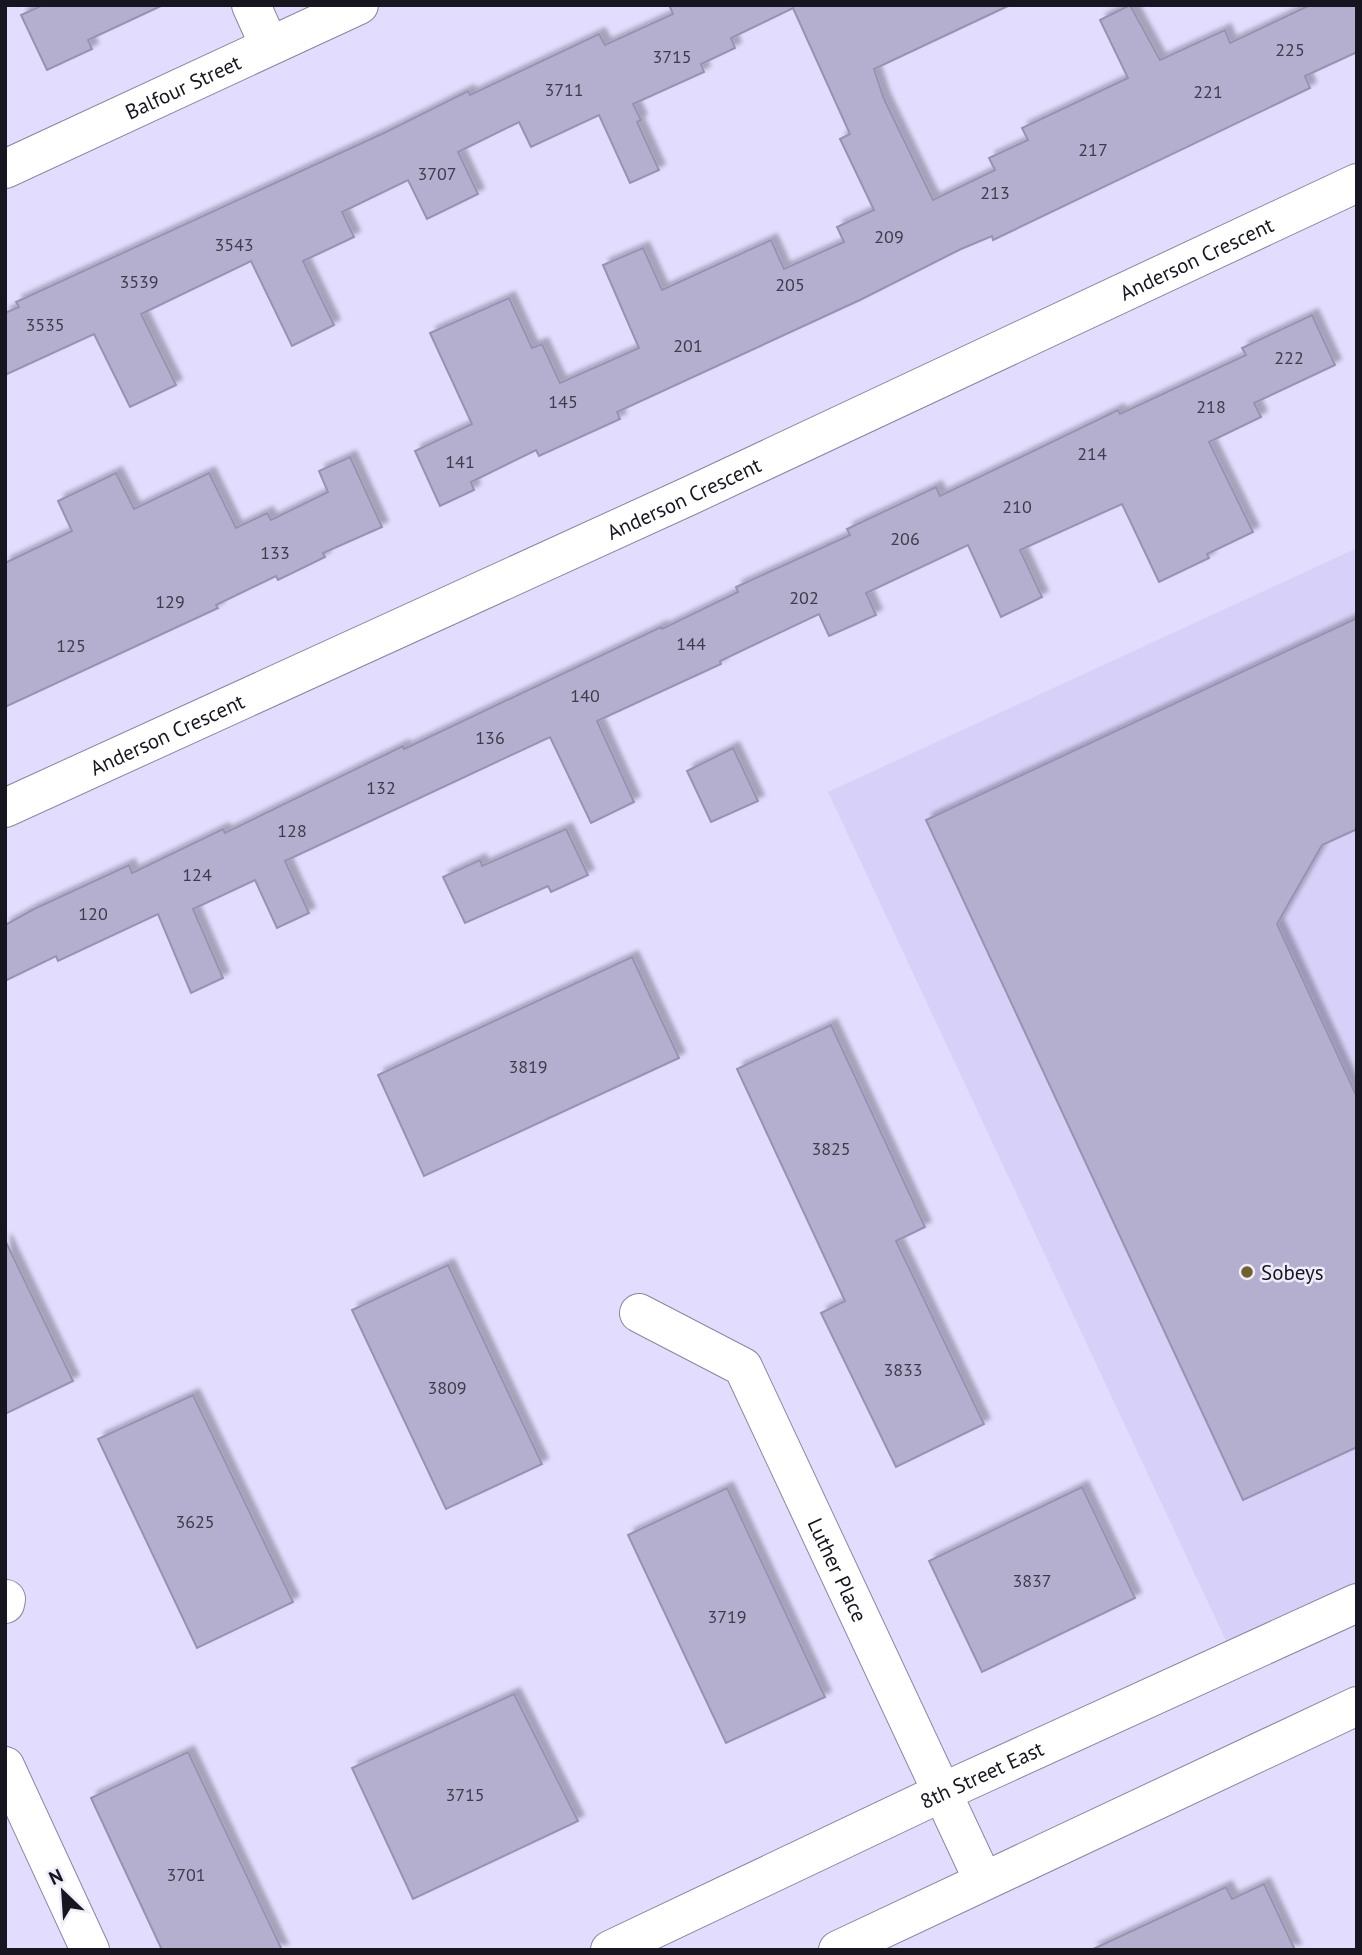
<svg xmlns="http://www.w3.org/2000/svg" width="1362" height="1955" font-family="'PT Sans',sans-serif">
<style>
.built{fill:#d7d0f8}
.building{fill:#b4afcf;stroke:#9892b2;stroke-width:2;filter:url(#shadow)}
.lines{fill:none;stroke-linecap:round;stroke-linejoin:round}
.minor-casing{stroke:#8b85a4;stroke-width:40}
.secondary-casing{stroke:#8b85a4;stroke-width:40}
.minor{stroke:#fff;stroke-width:38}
.secondary{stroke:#fff;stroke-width:38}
.poi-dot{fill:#6f602d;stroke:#efedfa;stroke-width:2.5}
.labels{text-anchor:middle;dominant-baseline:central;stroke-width:5;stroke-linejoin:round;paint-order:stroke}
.number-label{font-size:18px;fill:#3e3c4c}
.street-label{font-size:21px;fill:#171520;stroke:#efedfa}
.poi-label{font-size:21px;fill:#171520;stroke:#efedfa;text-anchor:start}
</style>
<defs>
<filter id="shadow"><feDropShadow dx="6" dy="-6" stdDeviation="2" flood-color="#0004"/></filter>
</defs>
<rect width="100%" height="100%" fill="#e2ddfe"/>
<!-- built -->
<path class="built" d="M1357,548v1055l-122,57 -407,-868z"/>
<!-- building -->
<g class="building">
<path d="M43,5h120l-75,35 4,9 -45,21 -26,-55z"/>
<path d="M669,5h341l-136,64 10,30 49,101 62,-30 -6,-12 39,-18 -6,-12 106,-50 -28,-58 30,-15 30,55 65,-30 5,13 80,-38h47v47l-52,24 5,12 -317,152 -1,-4 -31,13 -101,51 -243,112 3,7 -81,37 -3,-6 -65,32 3,8 -34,16 -25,-55 57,-27 -42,-91 79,-35 23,50 10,-4 18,39 79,-35 -36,-83 40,-17 19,42 109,-50 13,29 60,-27 -7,-15 37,-17 -34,-71 10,-5 -57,-126 -62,30 4,10 -34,16 3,8 -71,32 8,16 -4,2 22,48 -29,13 -31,-68 -68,32 -12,-25 -61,30 20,42 -51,25 -19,-39 -66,32 12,25 -51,24 31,64 -42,21 -41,-85 -110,53 35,71 -46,22 -36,-73 -89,41v-62l14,-6 -3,-5 370,-170 82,-41 2,4 129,-61 6,11 68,-31z"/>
<path d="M1312,315l23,50 -81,38 7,14 -52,25 44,90 -46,22 2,4 -50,24 -37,-78 -102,46 22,47 -41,20 -33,-72 -102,48 10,22 -47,21 -10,-22 -99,47 1,3 -124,57 37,81 -43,21 -41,-86 -265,124 24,52 -32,15 -22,-48 -62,29 30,69 -32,15 -33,-79 -100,47 -2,-5 -51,25v-56l29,-16 95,-44 3,8 91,-44 2,4 178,-87 1,3 257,-122 1,2 76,-37 -2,-5 114,-52 -3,-6 89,-42 4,9 178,-86 2,4 126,-59 -4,-7z"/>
<path d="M350,457l32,70 -59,26 2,4 -47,23 -2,-4 -60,29 2,3 -213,99v-144l67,-32 -14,-30 58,-28 18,36 75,-36 27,55 31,-15 4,7 57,-28 -9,-21z"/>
<path d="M1357,618v211l-35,16 -45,79 80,173v350l-114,53 -317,-680z"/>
<path d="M733,748l25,53 -47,21 -24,-51z"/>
<path d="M566,829l22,46 -37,17 -3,-6 -83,37 -22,-46 37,-17 2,6z"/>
<path d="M632,957l47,101 -255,118 -46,-101z"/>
<path d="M831,1025l94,202 -29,14 88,183 -88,43 -75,-154 24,-12 -108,-232z"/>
<path d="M5,1240l68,141 -68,33z"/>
<path d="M448,1265l94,199 -96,45 -94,-199z"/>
<path d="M193,1395l100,207 -96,46 -99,-209z"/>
<path d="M1082,1487l53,111 -153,74 -53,-111z"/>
<path d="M727,1488l98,209 -99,46 -98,-208z"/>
<path d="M514,1694l64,127 -165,78 -61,-131z"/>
<path d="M188,1752l94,198h-120l-71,-152z"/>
<path d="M1264,1884l31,66h-204l135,-63 6,12z"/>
</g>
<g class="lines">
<!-- minor casing -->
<g class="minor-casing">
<g id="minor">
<path d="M251,5l18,40"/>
<path id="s1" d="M5,169l354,-164"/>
<path id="s2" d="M5,808l684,-312 668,-313"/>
<path id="s3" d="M639,1313l104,54 240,513"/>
<path d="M5,1604l1,-5"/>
<path d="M5,1766l85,184"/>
</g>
</g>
<!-- secondary casing -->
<g class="secondary-casing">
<g id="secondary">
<path id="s4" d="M610,1950l333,-158 414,-189"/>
<path d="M838,1950l519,-244"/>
</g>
</g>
<!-- minor -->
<use href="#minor" class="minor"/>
<!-- secondary -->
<use href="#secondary" class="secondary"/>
</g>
<!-- markers -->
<circle class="poi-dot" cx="1247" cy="1272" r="7"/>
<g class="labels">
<!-- number labels -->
<g class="number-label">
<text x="1290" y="49">225</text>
<text x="672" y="56">3715</text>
<text x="564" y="89">3711</text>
<text x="1208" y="91">221</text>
<text x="1093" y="149">217</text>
<text x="437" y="173">3707</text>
<text x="995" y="192">213</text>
<text x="889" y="236">209</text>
<text x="234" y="244">3543</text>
<text x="139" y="281">3539</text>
<text x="790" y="284">205</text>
<text x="45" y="324">3535</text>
<text x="688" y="345">201</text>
<text x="1289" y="357">222</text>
<text x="563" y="401">145</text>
<text x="1211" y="406">218</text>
<text x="1092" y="453">214</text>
<text x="460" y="461">141</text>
<text x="1017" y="506">210</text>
<text x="905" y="538">206</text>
<text x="275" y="552">133</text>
<text x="804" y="597">202</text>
<text x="170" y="601">129</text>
<text x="691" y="643">144</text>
<text x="71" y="645">125</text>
<text x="585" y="695">140</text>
<text x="490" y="737">136</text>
<text x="381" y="787">132</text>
<text x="292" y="830">128</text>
<text x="197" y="874">124</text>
<text x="93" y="913">120</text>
<text x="528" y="1066">3819</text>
<text x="831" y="1148">3825</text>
<text x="903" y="1369">3833</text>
<text x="447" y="1387">3809</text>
<text x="195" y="1521">3625</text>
<text x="1032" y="1580">3837</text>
<text x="727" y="1616">3719</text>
<text x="465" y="1794">3715</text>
<text x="186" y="1874">3701</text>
</g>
<!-- street labels -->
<g class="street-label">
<text stroke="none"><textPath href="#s1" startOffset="196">Balfour Street</textPath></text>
<text stroke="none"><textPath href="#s2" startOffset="1312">Anderson Crescent</textPath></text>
<text stroke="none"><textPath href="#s2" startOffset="746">Anderson Crescent</textPath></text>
<text stroke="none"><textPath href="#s2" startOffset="178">Anderson Crescent</textPath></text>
<text stroke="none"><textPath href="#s3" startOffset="341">Luther Place</textPath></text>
<text stroke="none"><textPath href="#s4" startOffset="411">8th Street East</textPath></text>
</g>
<!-- poi labels -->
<g class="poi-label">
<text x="1261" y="1272">Sobeys</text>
</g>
</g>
<!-- border -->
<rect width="1362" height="1955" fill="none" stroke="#171520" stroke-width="14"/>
<!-- north arrow -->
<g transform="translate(63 1892) rotate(335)" stroke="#efedfa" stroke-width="5" paint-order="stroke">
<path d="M0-5L12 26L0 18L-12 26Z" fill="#171520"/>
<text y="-10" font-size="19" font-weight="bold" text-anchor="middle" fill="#171520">N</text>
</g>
</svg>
